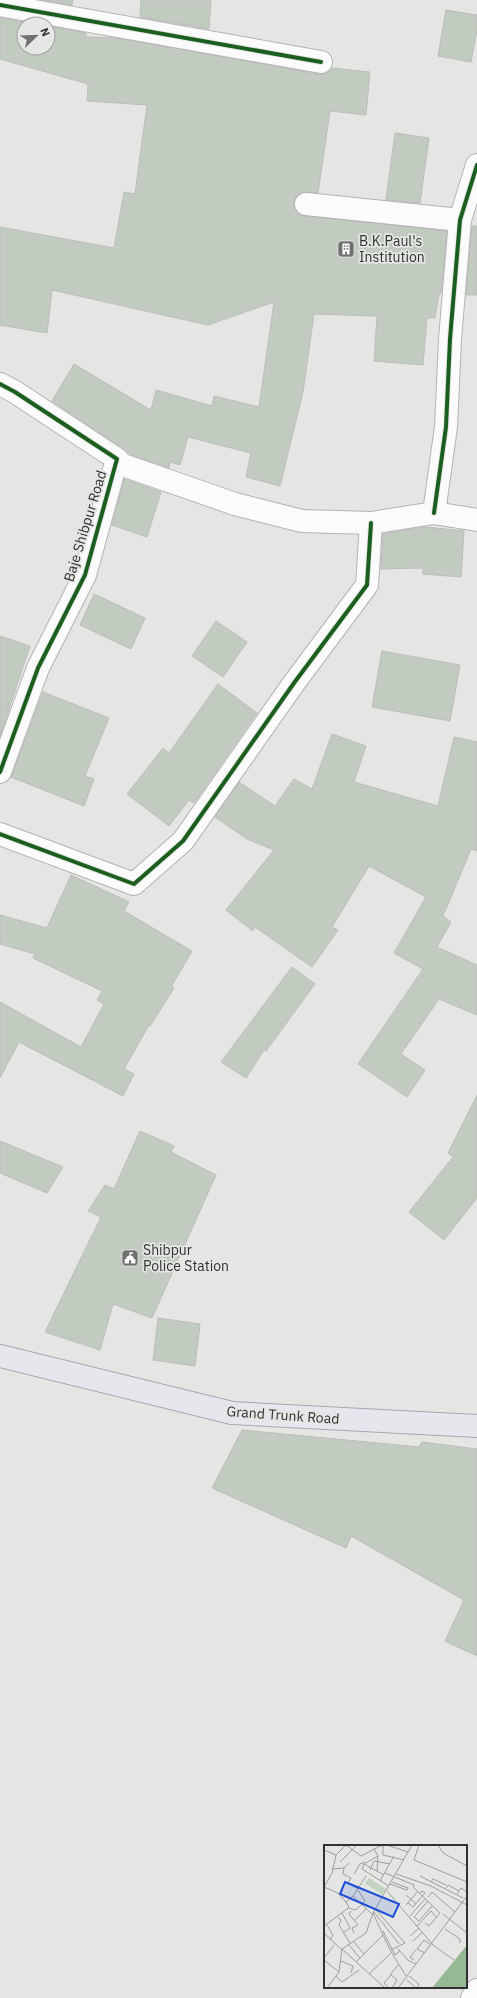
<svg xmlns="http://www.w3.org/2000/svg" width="477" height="1998" font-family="'IBM Plex Sans',sans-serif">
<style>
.building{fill:#c1cbc0;stroke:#bcbdbb}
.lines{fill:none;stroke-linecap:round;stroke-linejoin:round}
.minor-casing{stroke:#b2b3b2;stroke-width:24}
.major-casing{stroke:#a8a7b0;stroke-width:24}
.minor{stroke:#fbfbfb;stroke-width:22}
.major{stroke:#e7e6ec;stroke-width:22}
.cycleway-casing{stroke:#e4e7e3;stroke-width:6}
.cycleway{stroke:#1b5e20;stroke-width:4}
.labels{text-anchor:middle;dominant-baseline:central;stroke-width:3.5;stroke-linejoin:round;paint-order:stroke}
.poi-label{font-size:14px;fill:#303130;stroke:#e4e7e3;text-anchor:start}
.street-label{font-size:14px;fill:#303130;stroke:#e4e7e3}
.inset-road{fill:none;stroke:#9d9e9c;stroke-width:1}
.view{fill:#1d4ed8;fill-opacity:0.15;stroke:#1d4ed8;stroke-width:2}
.inset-edge{fill:none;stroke:#303130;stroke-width:2}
</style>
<rect width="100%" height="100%" fill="#e5e6e4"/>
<!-- building -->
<g class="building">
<path d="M43,0h30l-1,5z"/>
<path d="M141,0h70l-2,29 -69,-12z"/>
<path d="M446,10l31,5v15l-6,32 -33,-6z"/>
<path d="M0,18l36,6h-12v24h24v-22l38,7v4l31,1 202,36h7l5,-6 39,4 -4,43 -36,-4 -12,82h-17l-5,4 -2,6v6l4,5 7,2 142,15 -6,62h-2l-4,25h-8l-4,47 -49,-4 3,-45 -63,-2 -11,78 -23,94 -34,-9 5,-24 -63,-16 -8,28 -10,-3 -1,6 -37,-13 -80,-54 22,-37 77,46 5,-20 56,16 2,-10 45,11 15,-105 -66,23 -156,-35 -5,43 -47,-8v-98l114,21 10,-56 11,2 12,-89 -60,-4 1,-17 -88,-25z"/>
<path d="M395,133l34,5 -9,65 -34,-3z"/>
<path d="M472,226h5v69h-11z"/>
<path d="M124,479l37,13 -14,45 -35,-12z"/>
<path d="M426,527l38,4 -3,46 -38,-3v-6l-42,1 2,-35z"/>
<path d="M94,594l51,24 -14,31 -51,-24z"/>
<path d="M216,621l31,21 -24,35 -31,-21z"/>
<path d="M0,636l30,10 -30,90z"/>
<path d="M382,651l78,14 -10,56 -78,-14z"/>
<path d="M218,684l39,29 -63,90 -5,-3 -20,26 -42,-32 36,-46 6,5z"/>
<path d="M43,692l66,26 -24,58 9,3 -10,27 -73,-29z"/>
<path d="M332,734l34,12 -12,36 84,24 16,-69 23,5v109l-6,-2 -28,67 8,6 -14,25 40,18v50l-38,-16 -38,55 24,16 -18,27 -49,-33 65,-95 -29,-16 32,-56 -57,-31 -37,61 6,3 -26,37 -57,-40 -2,4 -27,-21 48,-60 -27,-11 -32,-22 24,-35 36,24 19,-27 18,10z"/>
<path d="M71,875l58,27 -5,9 68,40 -21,36 3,1 -24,38 -1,-1 -25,44 10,5 -11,22 -104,-54 -19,36v-76l81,45 23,-43 -7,-4 5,-9 -69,-33 2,-4 -35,-10v-29l47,13z"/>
<path d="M292,967l23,17 -49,67 -2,-1 -18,28 -25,-16z"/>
<path d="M477,1095v103l-33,42 -35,-28 44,-55 -5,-4z"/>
<path d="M140,1131l34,15 -3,6 45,23 -64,143 -39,-14 -13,46 -55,-18 56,-115 -13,-6 17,-26 9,4z"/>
<path d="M0,1141l63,26 -16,26 -47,-20z"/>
<path d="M158,1318l42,6 -5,42 -42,-6z"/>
<path d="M242,1430l177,17 3,-5 55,7v207l-32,-15 19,-41 -113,-64 -5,12 -134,-60z"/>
</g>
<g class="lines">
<!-- minor casing -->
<g class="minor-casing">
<g id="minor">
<path d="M0,5l321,57"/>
<path d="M306,204l154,16"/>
<path d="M0,384l15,8 102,67 -32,116 -47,93 -38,104"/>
<path d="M117,463l118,41 67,17 69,2 63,-10 43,7"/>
<path d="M434,513l12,-86 4,-88 10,-119 17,-55"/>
<path d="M0,834l134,50 49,-43 111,-158 73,-98 4,-62"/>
<path d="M472,1998l5,-8"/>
</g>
</g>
<!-- major casing -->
<g class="major-casing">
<path id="major" d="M0,1356l232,57 245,13"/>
</g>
<!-- minor -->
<use href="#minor" class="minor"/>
<!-- major -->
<use href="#major" class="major"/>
<!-- cycleway casing -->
<g class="cycleway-casing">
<g id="cycleway">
<path d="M0,5l321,57"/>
<path d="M0,384l15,8 102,67 -32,116 -47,93 -38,104"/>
<path d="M434,513l12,-86 4,-88 10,-119 17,-55"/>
<path d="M0,834l134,50 49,-43 111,-158 73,-98 4,-62"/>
</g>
</g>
<!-- cycleway -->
<use href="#cycleway" class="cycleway"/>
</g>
<!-- icons -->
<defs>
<g id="building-square" transform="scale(0.9)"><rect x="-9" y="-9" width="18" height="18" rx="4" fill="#6f706f" stroke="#e4e7e3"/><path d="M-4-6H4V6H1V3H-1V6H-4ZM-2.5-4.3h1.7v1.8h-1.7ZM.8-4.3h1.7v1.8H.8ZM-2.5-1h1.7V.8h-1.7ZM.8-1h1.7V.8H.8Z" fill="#fff"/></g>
<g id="civic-square" transform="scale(0.9)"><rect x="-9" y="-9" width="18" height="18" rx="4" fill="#6f706f" stroke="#e4e7e3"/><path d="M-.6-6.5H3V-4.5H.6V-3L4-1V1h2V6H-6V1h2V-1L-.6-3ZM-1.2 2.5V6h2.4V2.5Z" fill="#fff"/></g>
</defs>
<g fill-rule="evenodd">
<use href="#building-square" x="346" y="249"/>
<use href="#civic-square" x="130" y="1258"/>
</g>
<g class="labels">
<!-- poi labels -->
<g class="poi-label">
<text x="359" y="241">B.K.Paul's<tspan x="359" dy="16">Institution</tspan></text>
<text x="143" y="1250">Shibpur<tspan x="143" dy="16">Police Station</tspan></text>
</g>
<!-- street labels -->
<g class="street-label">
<text transform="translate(85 526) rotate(-73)">Baje Shibpur Road</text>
<text transform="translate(283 1415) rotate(4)">Grand Trunk Road</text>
</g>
</g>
<!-- overview -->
<g transform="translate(324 1845)">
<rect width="143" height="143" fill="#e5e6e4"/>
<path d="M45,33l17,11 -4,6 -17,-12z" fill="#c2d4c0"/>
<path d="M143,100v43h-35z" fill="#97b894"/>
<path class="inset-road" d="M22,0l15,11 21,-11M59,0v10l21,5M63,0l21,7M95,0l-5,15 53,22M114,0l5,8 24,13M50,4l4,7 -1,15M0,5l12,5M16,17l17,-17M40,19l14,-8M20,23l-1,6 8,4 -3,5 10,6M8,24l12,-1 5,-5M46,25l4,-9 16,3M61,28l29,12 -1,2 27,26 -11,13 -4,-3M30,29l6,-10 5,-2M72,29l35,12 36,19M60,30l-20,-11 -2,5 27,17M96,31l43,22M56,36l14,-25M68,37l16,6 -1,2M107,37l2,-3 13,6M66,39l17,6M0,42l14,6 8,9 7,-6 19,18M0,42l8,-14 4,-18 10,-10M122,43l2,-3 11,6M63,46l46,54 21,15M133,49l4,-6 6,4M82,50l10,9M29,51l13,-20M104,52l4,-5 23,20M104,56l-14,16 5,4 13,-15M84,58l5,4 12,-14 -3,-2 -2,2M82,60l12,-14M24,63l8,2 9,-9 -7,-11M52,65l29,33 -14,7M27,66l-2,3 9,11 -6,3 2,5M50,67l25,32M18,68l8,15 -7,5M49,68l17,37 16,26M119,69l24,19M86,71l15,-17M14,72l3,4 -2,4 11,18M31,75l11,-11M3,80l6,10 -3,5M0,81l23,-17 2,-2 -3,-5M93,81l14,-15 6,7M121,84l15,10v4M59,86l12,24 5,-4M0,88l18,17M86,91l9,-8M29,96l11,13M89,96l10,-9M24,99l12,14M18,104l43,39M74,104l11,12 7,3M101,108l-8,-4 7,-9 7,5M0,113l10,-13M0,115l15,12M90,115l-4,-3 6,-7M17,116l12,5 -2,7M32,117l27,-27M45,129l22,-21M66,130l8,-10M12,131l6,6 17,-12M85,131l10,8 -2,4M83,135l9,8M3,143l12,-16 3,-23 24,-16 7,-20 39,-68M65,143l-5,-5 7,-8 6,5 -5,8M74,143l69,-92"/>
<path class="view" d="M21,37l54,22 -6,13 -53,-23z"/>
<rect width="143" height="143" class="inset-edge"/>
</g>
<!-- north arrow -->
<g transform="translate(36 36) rotate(67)"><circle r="19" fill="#e4e7e3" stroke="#9c9e9b"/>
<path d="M0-3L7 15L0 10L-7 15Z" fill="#6f706f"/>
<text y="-6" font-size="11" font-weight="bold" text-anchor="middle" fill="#303130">N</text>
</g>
</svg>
